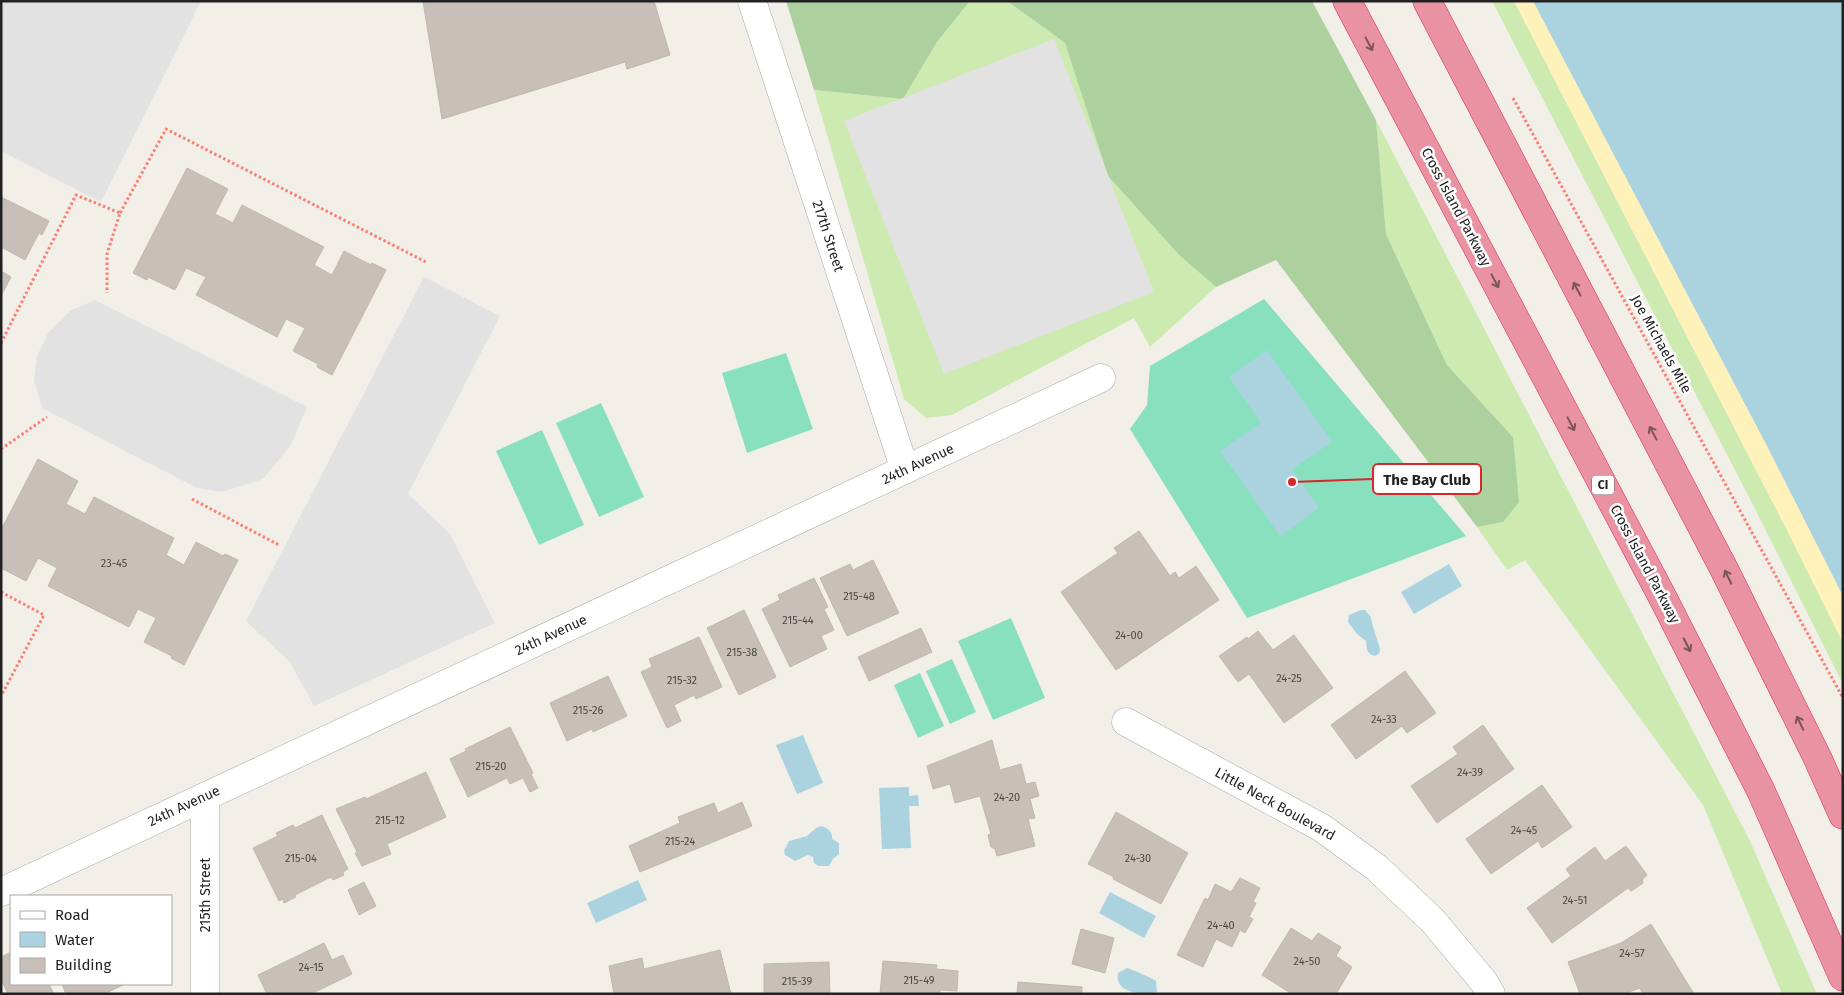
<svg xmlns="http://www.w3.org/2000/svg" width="1844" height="995" font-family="'Fira Sans',sans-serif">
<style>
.grass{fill:#cdebb0}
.forest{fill:#add19e}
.sand{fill:#fff1ba}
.pitch{fill:#88e0be}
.parking{fill:#e2e2e2}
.water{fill:#aad3df}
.building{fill:#c7bfb8;stroke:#c4b6ab}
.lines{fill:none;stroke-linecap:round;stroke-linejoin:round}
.street-casing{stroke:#a9a9a9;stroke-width:29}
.highway-casing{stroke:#dc2a67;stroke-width:29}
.path{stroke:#fa8072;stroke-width:3;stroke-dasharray:2.5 2.5;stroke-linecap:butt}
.street{stroke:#fff;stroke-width:28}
.highway{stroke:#e892a2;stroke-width:28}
.oneway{stroke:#7b545c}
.labels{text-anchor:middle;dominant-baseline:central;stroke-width:5;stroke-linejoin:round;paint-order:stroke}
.number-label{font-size:11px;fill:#4b4948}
.shield{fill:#fff;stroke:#646464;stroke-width:1}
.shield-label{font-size:12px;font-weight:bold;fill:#222}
.street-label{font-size:14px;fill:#222;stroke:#fff}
.leader{fill:none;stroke:#d62828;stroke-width:2}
.callout-dot{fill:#d62828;stroke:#fff;stroke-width:2}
.callout{fill:#fff;stroke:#d62828;stroke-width:2}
.callout-label{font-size:15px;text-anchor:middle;font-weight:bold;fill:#222}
</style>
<rect width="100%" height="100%" fill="#f2efe9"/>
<!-- grass -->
<g class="grass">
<path d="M970,1h37l58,42 43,133 71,79 37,32 -66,60 -16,-29 -182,97 -26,3 -22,-19 -90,-309 89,9 34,-57z"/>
<path d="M1492,1h22l275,533 54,109v41l-91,-181z"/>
<path d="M1376,120l374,721 67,153h-35l-79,-189 -178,-245 -18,10 -30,-43 26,-5 10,-85 -66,-72 -61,-131z"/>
</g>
<!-- forest -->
<g class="forest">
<path d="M786,1h184l-33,41 -34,57 -89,-9z"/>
<path d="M1007,1h305l64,119 10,114 61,131 66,72 6,65 -16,20 -26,5 -201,-267 -60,27 -37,-32 -71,-79 -43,-133z"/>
</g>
<!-- sand -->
<path class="sand" d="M1514,1h19l233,443 77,152v47l-54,-109z"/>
<!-- pitch -->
<g class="pitch">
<path d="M1264,299l202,237 -219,82 -117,-189 17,-24 3,-39z"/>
<path d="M786,353l27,76 -66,24 -25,-80z"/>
<path d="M601,403l43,94 -45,20 -43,-94z"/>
<path d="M542,430l42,95 -45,20 -43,-94z"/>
<path d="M1011,618l34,80 -52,22 -35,-79z"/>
<path d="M952,659l24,53 -26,12 -24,-53z"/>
<path d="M920,673l24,53 -26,12 -24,-53z"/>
</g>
<!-- parking -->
<g class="parking">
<path d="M1,1h200l-100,201 -100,-51z"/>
<path d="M1054,39l100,253 -210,82 -100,-253z"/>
<path d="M424,277l76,39 -92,178 42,40 45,89 -181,83 -24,-44 -44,-41z"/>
<path d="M95,300l212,107 -16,38 -28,34 -41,13 -25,-4 -155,-80 -8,-28 3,-24 11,-23 22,-22z"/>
</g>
<!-- water -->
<g class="water">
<path d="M1533,1h310v595l-77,-152z"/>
<path d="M1267,350l65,92 -40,27 27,39 -39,28 -60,-85 41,-28 -32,-46z"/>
<path d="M1449,564l13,22 -48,28 -13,-22z"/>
<path d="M1361,610h4l6,7c1,11 9,28 9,33 0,3 -2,4 -5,6 -9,-2 -8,-7 -9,-15l-9,-7 -9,-12 1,-7z"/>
<path d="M803,735l20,48 -26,11 -21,-49z"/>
<path d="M909,787v9l9,-1 1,11h-10l2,42 -29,1 -3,-61z"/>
<path d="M821,826c7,2 12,6 11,13l7,4v11l-6,5 -4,7h-11l-4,-3 -1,-6 -5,-2 -13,6 -10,-6 -1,-4 5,-10 18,-5 9,-8z"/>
<path d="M638,880l9,20 -51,23 -9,-20z"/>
<path d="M1110,892l46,24 -12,22 -45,-25z"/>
<path d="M1127,968c4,1 27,11 29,13l1,11c-14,3 -43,2 -39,-19z"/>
</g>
<!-- building -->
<g class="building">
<path d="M423,1h231l16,54 -43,14 -2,-7 -183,57z"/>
<path d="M187,168l41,21 -13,25 18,9 9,-18 82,42 -10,18 18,10 12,-24 27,14 1,-2 14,7 -54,105 -15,-8 1,-3 -25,-13 12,-23 -19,-9 -9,18 -81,-42 10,-18 -20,-9 -11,22 -27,-13 -1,3 -14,-7z"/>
<path d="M1,197l48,24 -7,14 -3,-2 -14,27 -22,-12 -2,3z"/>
<path d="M1,271l10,6 -10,19z"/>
<path d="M38,459l40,22 -12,23 19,10 9,-17 80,41 -8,17 18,10 12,-23 27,14 2,-2 13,6 -54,105 -13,-7 1,-2 -28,-14 12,-24 -18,-9 -9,18 -81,-41 9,-18 -19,-10 -12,23 -25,-13v-38z"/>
<path d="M1139,531l31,45 5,-4 4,6 17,-12 23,34 -103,70 -55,-78 57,-39 -4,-5z"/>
<path d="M873,560l26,53 -52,23 -27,-58 30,-14 3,6z"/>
<path d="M814,578l14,29 -4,2 10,21 -13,6 6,13 -37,18 -28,-58 18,-9 -2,-5z"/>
<path d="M744,610l32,67 -37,18 -32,-67z"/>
<path d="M921,628l11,24 -63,29 -11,-24z"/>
<path d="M1258,631l15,19 21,-15 39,53 -49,35 -35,-49 -11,8 -19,-26 28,-19 1,2z"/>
<path d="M699,637l23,50 -26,12 -2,-4 -20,10 7,16 -14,7 -26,-56 11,-5 -3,-8z"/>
<path d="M1405,671l31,42 -29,20 -5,-7 -46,33 -25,-34z"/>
<path d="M608,676l19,40 -34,16 -1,-3 -25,12 -17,-38z"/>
<path d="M1483,725l31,44 -77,54 -26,-37 47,-32 -5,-7z"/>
<path d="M510,727l23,46 -2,1 7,14 -8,4 -7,-14 -13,6 -3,-6 -39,19 -18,-38 16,-8 -1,-2z"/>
<path d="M992,740l8,30 21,-6 5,20 9,-2 4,14 -9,3 5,19 -7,1 7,27 -38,10 -2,-7 -4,-2 -3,-12 3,-1 -11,-38 -25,7 -5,-19 -17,5 -6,-23z"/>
<path d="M426,772l20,45 -59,27 4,10 -29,12 -7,-13 2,-1 -21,-43 29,-12 1,2z"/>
<path d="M1542,785l30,42 -30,21 -4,-7 -47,33 -25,-35z"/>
<path d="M742,802l10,24 -112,46 -11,-26 51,-23 -2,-6 36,-14 4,10z"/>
<path d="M1116,812l72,41 -27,51 -48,-25 1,-2 -26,-13z"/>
<path d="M322,815l26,54 -5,3 1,3 -11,5 -2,-3 -36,18 1,2 -12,6 -1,-4 -4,2 -26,-53 25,-12 -2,-3 17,-8 2,3z"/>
<path d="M1626,846l21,29 -5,5 1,3 -12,8 -3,-3 -76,55 -25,-35 44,-32 -5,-7 29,-22 10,14z"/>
<path d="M1240,878l20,10 -7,14 3,1 -7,14 4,2 -8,14 -5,-3 -8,17 -16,-8 -13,28 -26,-12 28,-57 3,2 7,-16 16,8z"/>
<path d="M364,882l12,24 -17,9 -11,-25z"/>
<path d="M1651,924l43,70h-51l-3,-6 -17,6h-43l-12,-32 53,-19z"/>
<path d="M1291,928l21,13 6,-8 23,14 -5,9 16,11 -16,27h-44l-30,-19z"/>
<path d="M1081,929l33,9 -9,35 -33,-9z"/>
<path d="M324,943l8,17 11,-5 9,19 -41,20h-44l-9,-19z"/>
<path d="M720,950l11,44h-117l-5,-28 33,-8 2,11z"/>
<path d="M11,952v32h38l5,10h-46l-7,-15v-22z"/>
<path d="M883,961l54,4 -1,4 22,2 -1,20 -17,-1v4h-60z"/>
<path d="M829,962l1,32h-66v-30z"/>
<path d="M1018,982l64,5v7h-65z"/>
<path d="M62,984h63l-21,10h-38z"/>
</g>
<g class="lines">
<!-- street casing -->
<g class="street-casing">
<g id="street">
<path d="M752,1l153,469"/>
<path d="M1126,722l196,106 55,40 56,53 51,61 7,12"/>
<path d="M205,797v197"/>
<path d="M1,892l1100,-514"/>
</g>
</g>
<!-- highway casing -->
<g class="highway-casing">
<g id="highway">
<path d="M1347,1l317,599 97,191 82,186"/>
<path d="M1427,1l297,568 94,190 25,56"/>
</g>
</g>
<!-- path -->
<g class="path">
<path d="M1513,98l330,600"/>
<path d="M120,213l46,-84 260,133"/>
<path d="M1,343l75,-148 44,18 -13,41v39"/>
<path d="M1,449l46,-32"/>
<path d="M192,499l87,46"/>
<path d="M1,592l43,23 -43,81"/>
</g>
<!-- street -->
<use href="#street" class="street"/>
<!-- highway -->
<use href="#highway" class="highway"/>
</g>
<!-- one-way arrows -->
<defs><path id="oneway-shaft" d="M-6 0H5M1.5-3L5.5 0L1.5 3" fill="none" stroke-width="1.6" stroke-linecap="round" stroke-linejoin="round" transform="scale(1.25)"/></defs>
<g class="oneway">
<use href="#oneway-shaft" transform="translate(1369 44) rotate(62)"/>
<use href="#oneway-shaft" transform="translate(1495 281) rotate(62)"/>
<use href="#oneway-shaft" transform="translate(1577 289) rotate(-118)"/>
<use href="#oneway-shaft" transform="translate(1571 424) rotate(62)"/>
<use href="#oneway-shaft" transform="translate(1653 433) rotate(-118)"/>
<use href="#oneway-shaft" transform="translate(1728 577) rotate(-116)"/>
<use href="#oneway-shaft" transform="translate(1687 645) rotate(63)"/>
<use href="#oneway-shaft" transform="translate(1800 723) rotate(-116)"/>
</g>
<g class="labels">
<!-- number labels -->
<g class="number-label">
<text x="114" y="563">23-45</text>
<text x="859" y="596">215-48</text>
<text x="798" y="620">215-44</text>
<text x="1129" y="635">24-00</text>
<text x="742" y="652">215-38</text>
<text x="1289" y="678">24-25</text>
<text x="682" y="680">215-32</text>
<text x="588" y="710">215-26</text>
<text x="1384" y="719">24-33</text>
<text x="491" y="766">215-20</text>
<text x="1470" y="772">24-39</text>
<text x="1007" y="797">24-20</text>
<text x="390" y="820">215-12</text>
<text x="1524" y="830">24-45</text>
<text x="680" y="841">215-24</text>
<text x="301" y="858">215-04</text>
<text x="1138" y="858">24-30</text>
<text x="1575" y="900">24-51</text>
<text x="1221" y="925">24-40</text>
<text x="1632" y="953">24-57</text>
<text x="1307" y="961">24-50</text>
<text x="311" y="967">24-15</text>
<text x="919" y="980">215-49</text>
<text x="797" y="981">215-39</text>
</g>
<!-- shield labels -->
<rect class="shield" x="1592" y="475.5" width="22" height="19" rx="4"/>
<g class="shield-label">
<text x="1603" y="485">CI</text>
</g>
<!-- street labels -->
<g class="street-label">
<text transform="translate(1456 207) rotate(62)">Cross Island Parkway</text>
<text transform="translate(828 236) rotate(72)">217th Street</text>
<text transform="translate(1661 344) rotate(61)">Joe Michaels Mile</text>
<text transform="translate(918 464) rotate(-25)">24th Avenue</text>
<text transform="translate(1645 564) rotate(62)">Cross Island Parkway</text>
<text transform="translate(551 635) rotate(-25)">24th Avenue</text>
<text transform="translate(1275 804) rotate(29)">Little Neck Boulevard</text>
<text transform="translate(184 806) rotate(-25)">24th Avenue</text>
<text transform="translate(205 895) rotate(-90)">215th Street</text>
</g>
</g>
<!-- callouts -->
<path class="leader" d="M1292 482L1373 479"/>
<circle class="callout-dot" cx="1292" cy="482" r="5"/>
<rect class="callout" x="1373" y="464" width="108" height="30" rx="5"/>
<g class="callout-label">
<text x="1427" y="485">The Bay Club</text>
</g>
<!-- border -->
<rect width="1844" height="995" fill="none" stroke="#222222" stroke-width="5"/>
<!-- legend -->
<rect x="10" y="895" width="162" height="90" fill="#ffffff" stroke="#a7a7a7"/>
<rect x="20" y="911" width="25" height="8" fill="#ffffff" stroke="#a7a7a7"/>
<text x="55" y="920" font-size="15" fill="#222222">Road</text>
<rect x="20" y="932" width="25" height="15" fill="#aad3df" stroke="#a7a7a7"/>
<text x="55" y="945" font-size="15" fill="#222222">Water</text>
<rect x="20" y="958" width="25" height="15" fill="#c7bfb8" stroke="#a7a7a7"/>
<text x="55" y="970" font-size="15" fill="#222222">Building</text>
</svg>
